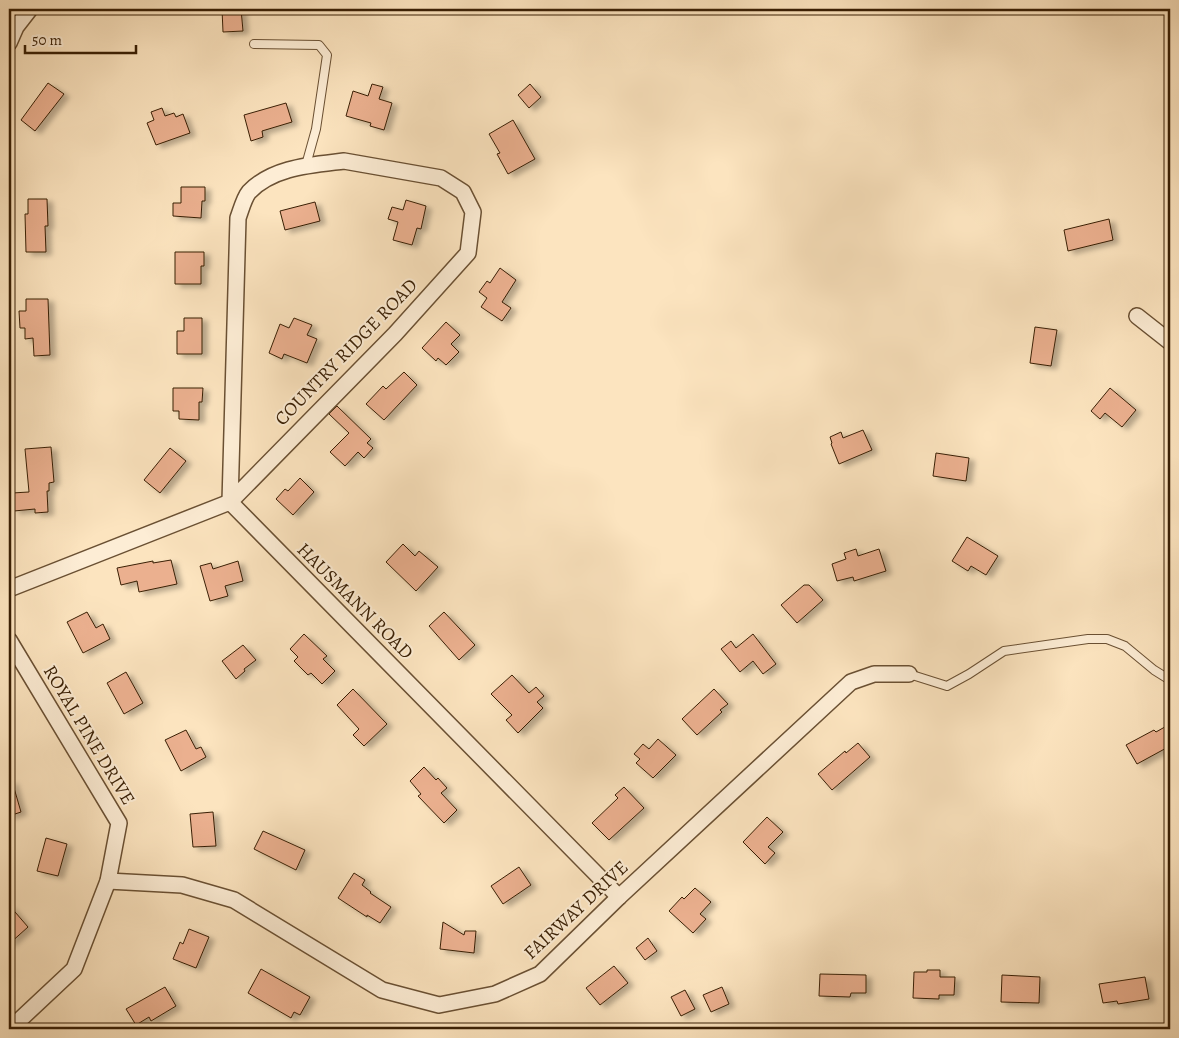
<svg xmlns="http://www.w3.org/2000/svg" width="1179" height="1038" font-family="Alegreya,serif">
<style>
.building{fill:#ebb08f;stroke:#391f04;filter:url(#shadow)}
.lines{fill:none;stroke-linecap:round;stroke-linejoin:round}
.service-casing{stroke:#6a5033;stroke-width:10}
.minor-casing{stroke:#6a5033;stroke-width:18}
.service{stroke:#fdedd5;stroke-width:8}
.minor{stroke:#fdedd5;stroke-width:15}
.labels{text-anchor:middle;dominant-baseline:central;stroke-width:4;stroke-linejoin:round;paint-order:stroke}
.street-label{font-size:19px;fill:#391f04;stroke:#fdedd5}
</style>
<defs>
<filter id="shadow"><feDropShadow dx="5.5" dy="3" stdDeviation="2.5" flood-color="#0004"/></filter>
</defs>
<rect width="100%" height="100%" fill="#fce4bf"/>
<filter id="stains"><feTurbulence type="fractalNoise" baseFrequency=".004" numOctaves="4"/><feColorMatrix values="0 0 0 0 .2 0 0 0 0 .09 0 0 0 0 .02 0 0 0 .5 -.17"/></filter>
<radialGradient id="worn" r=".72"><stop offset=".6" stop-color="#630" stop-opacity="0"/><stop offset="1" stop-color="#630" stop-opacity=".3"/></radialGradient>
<!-- building -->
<g class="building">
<path d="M222,9h19l2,22 -20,1z"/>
<path d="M48,83l16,11 -29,37 -14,-11z"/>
<path d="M372,84l11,3 -4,12 13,4 -8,27 -14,-4 1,-3 -25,-7 7,-25 15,5z"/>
<path d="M530,84l11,13 -12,11 -11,-13z"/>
<path d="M286,103l6,19 -30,9 1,6 -12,4 -7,-26z"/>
<path d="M162,108l3,8 9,-3 2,4 7,-3 7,19 -34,12 -9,-22 7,-3 -3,-8z"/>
<path d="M513,120l22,39 -27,15 -11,-20 3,-1 -11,-19z"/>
<path d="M181,187h24v14h-3l-1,17 -28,-2v-13h8z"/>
<path d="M28,199h19l1,27h-3l1,26h-20l-1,-38h3z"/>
<path d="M406,200l20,6 -5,23 -4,-1 -5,17 -19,-5 5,-18 -10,-3 4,-12 11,3z"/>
<path d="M315,202l5,19 -35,9 -5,-19z"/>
<path d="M1109,219l4,21 -45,11 -4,-21z"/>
<path d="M175,252h29v14h-3v18h-26z"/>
<path d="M500,268l16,12 -14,22 9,6 -9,13 -21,-14 6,-9 -8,-6 8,-11 3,2z"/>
<path d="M26,299h22l2,56 -16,1 -1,-18 -8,1v-11h-5l-1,-17h7z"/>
<path d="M184,318h18v36h-25v-23h7z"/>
<path d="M294,318l18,7 -5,10 10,4 -10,24 -23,-9 -2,5 -13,-6 11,-29 9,4z"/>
<path d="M446,322l14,13 -9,9 8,8 -13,13 -8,-7 -2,3 -14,-13z"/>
<path d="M1035,327l22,3 -6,36 -21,-3z"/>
<path d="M404,372l13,13 -33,35 -18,-16 17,-18 3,3z"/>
<path d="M173,388h30l-1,14h-3v18l-20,-1v-8h-6z"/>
<path d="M1110,388l26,22 -14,17 -17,-14 -5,6 -9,-8z"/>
<path d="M337,406l34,33 -4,4 6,5 -9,10 -6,-6 -13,14 -15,-14 19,-19 -20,-19z"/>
<path d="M863,430l9,20 -33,14 -8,-20 1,-1 -2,-6 11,-5 2,6z"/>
<path d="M51,447l3,35 -5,1v8h-2l1,21 -13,1v-4l-21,2 -2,-18 17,-1 -4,-43z"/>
<path d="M170,448l16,13 -26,32 -16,-13z"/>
<path d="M936,453l33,5 -3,23 -33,-5z"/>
<path d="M300,478l14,14 -21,23 -17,-16 9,-10 3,2z"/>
<path d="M967,537l31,19 -12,19 -15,-9 -3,5 -16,-10z"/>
<path d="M403,544l12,12 4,-5 19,16 -22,24 -30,-29z"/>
<path d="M856,549l2,7 21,-7 7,22 -32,10 -1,-4 -16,4 -5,-17 14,-5 -2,-6z"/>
<path d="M171,560l6,24 -38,8 -2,-11 -16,4 -4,-17 36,-7v2z"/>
<path d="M238,561l5,20 -18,5 3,10 -18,5 -10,-35 11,-3 2,6z"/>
<path d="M804,585h5l14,15 -26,23 -16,-18z"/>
<path d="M87,612l9,16 7,-4 7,15 -27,14 -16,-31z"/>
<path d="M444,612l31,33 -16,15 -30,-34z"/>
<path d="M304,634l23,22 -4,3 12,12 -13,13 -11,-11 -3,2 -14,-14 4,-4 -8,-8z"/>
<path d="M753,634l23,30 -13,10 -10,-13 -13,11 -19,-23 10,-8 5,7z"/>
<path d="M243,645l13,15 -12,9 1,2 -9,8 -14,-18z"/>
<path d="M126,672l17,31 -19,11 -17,-31z"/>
<path d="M512,675l17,18 7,-6 8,9 -7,6 6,6 -25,25 -12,-13 6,-5 -21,-21z"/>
<path d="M353,689l34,35 -23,22 -11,-11 6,-6 -22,-24z"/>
<path d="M714,689l14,15 -8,6 2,2 -25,23 -15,-16z"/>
<path d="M1170,724v22l-33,18 -11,-19 28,-15 2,2z"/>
<path d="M186,730l10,19 5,-2 5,10 -25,14 -16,-31z"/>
<path d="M658,739l18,16 -23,23 -17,-15 4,-4 -6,-5 9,-10 6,5z"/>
<path d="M858,743l12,14 -38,33 -14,-16 27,-23 1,2z"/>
<path d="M424,767l12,13 2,-2 9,10 -6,5 16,17 -13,13 -26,-27 3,-2 -11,-13z"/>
<path d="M12,781l9,31 -12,4v-34z"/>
<path d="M624,787l20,21 -35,32 -17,-17 26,-25 -3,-3z"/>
<path d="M213,812l3,34 -23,1 -3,-33z"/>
<path d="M767,817l16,15 -15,15 7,6 -10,11 -22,-22z"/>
<path d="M263,831l42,19 -9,20 -42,-21z"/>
<path d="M46,838l21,6 -9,32 -21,-5z"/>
<path d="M519,867l12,18 -28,19 -12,-18z"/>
<path d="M354,873l11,7 -3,5 9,7 -1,1 21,14 -11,16 -13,-8v2l-29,-19z"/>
<path d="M695,888l16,14 -11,12 6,5 -13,14 -24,-22 13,-14 2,2z"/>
<path d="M9,905l19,22 -19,17z"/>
<path d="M443,922l21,13 1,-4h11l-2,22 -34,-4z"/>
<path d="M189,929l20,8 -13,31 -23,-9 7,-17 3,2z"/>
<path d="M648,938l9,13 -12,9 -9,-12z"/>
<path d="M614,966l14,17 -28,22 -14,-17z"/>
<path d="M261,969l49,28 -10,18 -6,-3 -3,6 -43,-25z"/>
<path d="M927,970h13v7h15l-1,18h-15v4l-26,-1 1,-26h13z"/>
<path d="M820,974l46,1v18h-15l-1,4 -31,-1z"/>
<path d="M1002,975l38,2 -1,26 -38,-1z"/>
<path d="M1145,977l4,22 -31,5 -1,-3 -14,2 -4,-19z"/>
<path d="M165,987l11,19 -25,15 -2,-4 -13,8 -10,-16z"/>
<path d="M722,987l7,17 -18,8 -8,-17z"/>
<path d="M685,990l10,19 -14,7 -10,-19z"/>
</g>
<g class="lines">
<!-- service casing -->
<g class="service-casing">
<g id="service">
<path d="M254,44l65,1 8,10 -11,74 -10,36"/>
<path d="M909,674l38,12 22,-12 35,-23 84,-12h19l18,7 29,24 16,10"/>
</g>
</g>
<!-- minor casing -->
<g class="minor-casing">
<g id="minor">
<path d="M9,43l7,-16 14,-18"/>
<path d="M344,161l97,17 22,14 10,20 -5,41 -73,81 -165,168 8,-284c3,-8 6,-20 11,-26 24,-25 62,-27 95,-31z"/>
<path d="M1137,316l33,26"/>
<path d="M9,589l221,-87 389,395"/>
<path d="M9,640l110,183 -11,58 -34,88 -64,60"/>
<path d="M108,881l74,4 52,15 148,90 57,15 56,-11 45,-20 79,-77 232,-215 23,-8h35"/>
</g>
</g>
<!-- service -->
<use href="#service" class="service"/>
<!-- minor -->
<use href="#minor" class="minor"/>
</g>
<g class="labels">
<!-- street labels -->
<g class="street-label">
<text transform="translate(346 352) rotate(-46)">COUNTRY RIDGE ROAD</text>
<text transform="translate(355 601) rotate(45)">HAUSMANN ROAD</text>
<text transform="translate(89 735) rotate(59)">ROYAL PINE DRIVE</text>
<text transform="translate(576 910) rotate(-43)">FAIRWAY DRIVE</text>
</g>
</g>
<!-- margin -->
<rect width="1179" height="1038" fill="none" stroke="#fce4bf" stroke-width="30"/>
<rect x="10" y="10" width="1159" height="1018" fill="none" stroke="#391f04" stroke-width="2.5"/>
<rect x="15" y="15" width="1149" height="1008" fill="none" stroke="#391f04"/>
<!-- scale -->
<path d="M25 45v8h111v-8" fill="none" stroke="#391f04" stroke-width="2.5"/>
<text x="32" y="45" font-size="15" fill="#391f04" stroke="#fdedd5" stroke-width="4" paint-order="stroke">50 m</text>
<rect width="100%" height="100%" filter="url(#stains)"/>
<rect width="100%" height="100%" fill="url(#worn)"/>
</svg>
